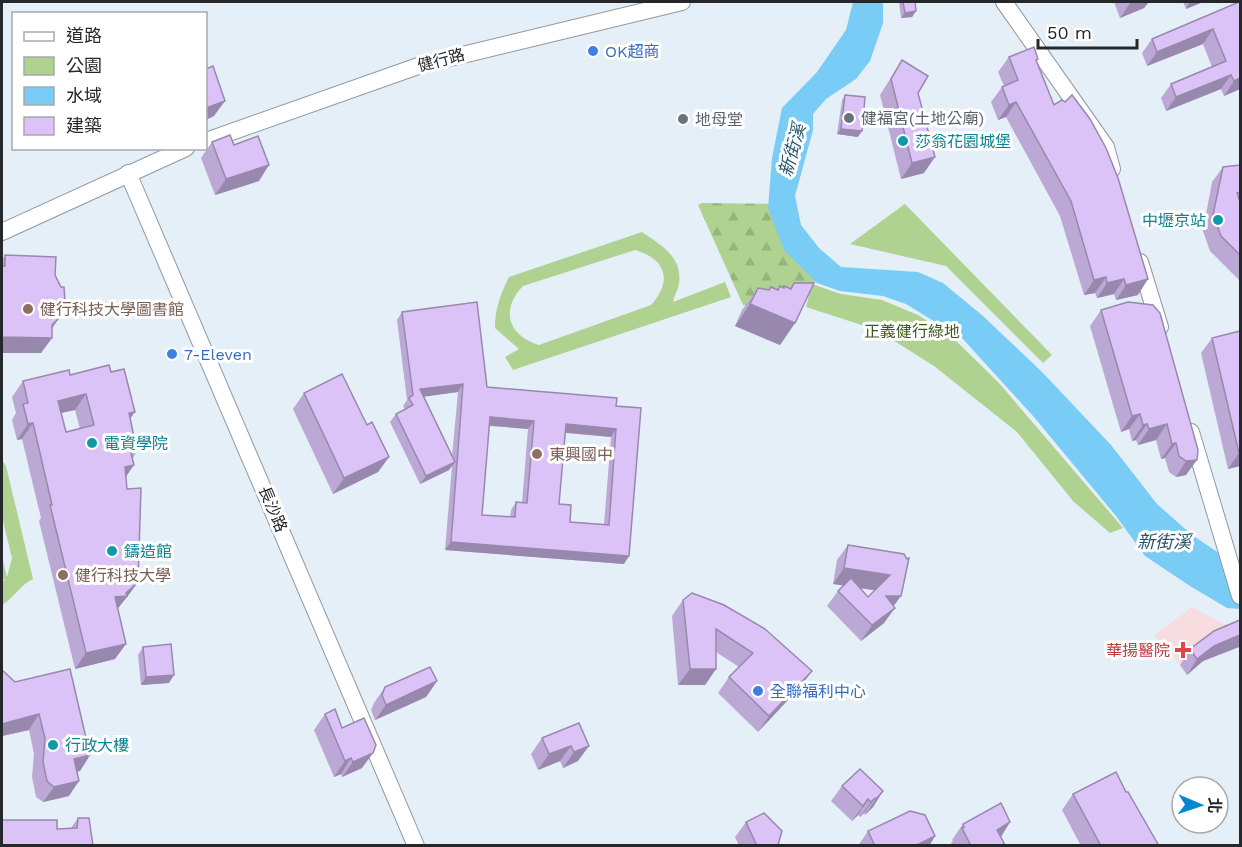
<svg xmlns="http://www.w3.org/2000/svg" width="1242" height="847" font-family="'Work Sans','Noto Sans TC',sans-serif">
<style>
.medical{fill:#f7dce0}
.forest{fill:url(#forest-firs)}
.park{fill:#afd291;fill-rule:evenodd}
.water{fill:#78ccf5}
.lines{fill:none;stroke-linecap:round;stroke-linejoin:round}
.minor-casing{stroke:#8f98a0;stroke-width:18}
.minor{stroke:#fff;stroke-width:16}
.wall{fill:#bca8d4;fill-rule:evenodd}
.shaded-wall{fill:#9988ad}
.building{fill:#dbc3f7;stroke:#9988ad;stroke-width:1.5;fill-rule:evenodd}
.shop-dot{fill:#3f7fe0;stroke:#fff;stroke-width:2}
.worship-dot{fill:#6b7280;stroke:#fff;stroke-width:2}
.culture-dot{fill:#0f9aa8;stroke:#fff;stroke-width:2}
.education-dot{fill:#8d6e63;stroke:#fff;stroke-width:2}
.health-dot{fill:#e0444e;stroke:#fff;stroke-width:2}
.labels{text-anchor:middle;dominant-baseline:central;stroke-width:6;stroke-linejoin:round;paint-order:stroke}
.shop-label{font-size:16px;fill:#366cbe;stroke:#fff;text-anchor:start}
.street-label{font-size:16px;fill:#24282b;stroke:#fff}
.worship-label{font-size:16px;fill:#5b616d;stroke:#fff;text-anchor:start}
.culture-label{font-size:16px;fill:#0d838f;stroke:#fff;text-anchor:start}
.education-label{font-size:16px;fill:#785e54;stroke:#fff;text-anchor:start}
.park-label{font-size:16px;fill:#3c591d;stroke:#fff}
.health-label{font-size:16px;fill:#be3a42;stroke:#fff;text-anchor:end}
.water-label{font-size:18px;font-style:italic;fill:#26556b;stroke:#fff}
</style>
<defs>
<pattern id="forest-firs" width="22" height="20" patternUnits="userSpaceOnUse" patternTransform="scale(1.5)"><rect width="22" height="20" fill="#afd291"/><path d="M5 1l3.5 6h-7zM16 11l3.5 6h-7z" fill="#96b47d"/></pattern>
</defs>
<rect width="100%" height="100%" fill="#e5eff8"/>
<!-- medical -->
<path class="medical" d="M1192,607l37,19 -49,39 -26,-30z"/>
<!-- forest -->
<path class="forest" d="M702,203l76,1 43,70 -21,30 -57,1 -45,-100z"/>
<!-- park -->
<g class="park">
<path d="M905,204l147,151 -9,8 -97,-97 -96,-22z"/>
<path d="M642,232c19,13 41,25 37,52 -1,6 -5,12 -6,18l52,-20 6,15 -218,73 -8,-13 14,-8 -24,-21c0,-19 5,-33 14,-51zM635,250c31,9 38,31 16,55l-112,40c-31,-10 -39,-35 -16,-59z"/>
<path d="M812,284l29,10 41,6 36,15 34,22 47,46 124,145 -13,5 -37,-32 -56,-69 -83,-66 -57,-36 -71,-23z"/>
<path d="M2,460l4,6 27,113c-13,6 -19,19 -31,26v-22l3,-4 -3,1v-23l5,20 5,-19 -10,-41z"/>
</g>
<!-- water -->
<path class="water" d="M853,2h30v21l-13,38 -14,18 -30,20 -13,15v16l-18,66 6,29 18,23 22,19 77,5 25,11 40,33 59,56 69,73 46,59 35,31 48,32v42l-13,-1 -37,-22 -45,-30 -29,-40 -82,-99 -71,-78 -57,-35 -23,-8 -43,-5 -23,-8 -33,-33 -16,-42 4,-50 10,-50 35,-36 29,-42z"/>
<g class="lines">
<!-- minor casing -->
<g class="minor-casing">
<g id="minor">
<path d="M1004,2l102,145 6,22"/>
<path d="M206,141l215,-76 261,-63"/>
<path d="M128,173l288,673"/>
<path d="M2,232l184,-84"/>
<path d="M1140,262l20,65"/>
<path d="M1191,432l49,164"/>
</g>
</g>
<!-- minor -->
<use href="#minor" class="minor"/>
</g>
<!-- wall -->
<g class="wall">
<path d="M899,2h16l1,9 -4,6 -11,1z"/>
<path d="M1114,2h35l-5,6 -24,10z"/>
<path d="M1183,2h20l-17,7z"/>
<path d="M1239,2l1,87 -16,7 -3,-7 -55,22 -5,-13 10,-14 41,-17 -9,-23 -56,22 -5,-13 10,-14z"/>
<path d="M1009,57l28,5 17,43 84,190 -22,5 -2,-6 -17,4 -2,-5 -11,2 -24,-79 -54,-99 -8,3 -7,-18 11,-15 2,-1 -6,-14z"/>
<path d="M902,60l16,33 6,80 -23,6 -21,-84z"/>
<path d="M845,95l13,42 -21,-3 5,-34z"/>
<path d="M212,142l22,3 25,36 -44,14 -14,-37z"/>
<path d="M1240,165v30l-1,3 1,4v77l-1,1 -29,-29 -7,-20 9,-49 11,-15z"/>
<path d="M5,255l47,73v10l-11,15h-39v-93z"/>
<path d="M794,283l1,40 -15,22 -45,-19 7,-16 16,-22 10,2 3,-3 7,2 2,-3 3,1 1,-1 6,2z"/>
<path d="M1101,310l97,140 -12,25 -10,2 -7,-5 -4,-14 -4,1 -5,-19 -18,5 -2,-5 -4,1 -3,-12 -8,3 -31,-106z"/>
<path d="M402,312l85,75 129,19 8,158 -179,-14 7,-84 -3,4 -29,14 -30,-62 6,-8 9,-5 -2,-3 4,-6 -10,-80zM458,392l-6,64 -28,-60zM489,426l39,3 -6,74 -6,-1 -5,8 -1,7 -28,-2zM565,433l46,4 -7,87 -34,-2 -11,-18z"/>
<path d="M1240,331v135l-12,3 -27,-116 11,-15z"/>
<path d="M111,372l19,47 7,32 -4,7 -7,20 12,104 -11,15 -5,5 -5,7 -2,50 -40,10 -36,-148 2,-3 -19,-79 -5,1 -5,-20 4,-7 -4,-16 11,-16 47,-6zM75,410l5,19 -14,3 -5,-19z"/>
<path d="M304,393l63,32 22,32 -11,15 -45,22 -40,-85z"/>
<path d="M848,545l46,61 -10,17 -23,18 -34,-35 11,-15 6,-6 -11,-1 4,-24zM859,588l16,2 -7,7z"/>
<path d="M683,600l118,86 -43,46 -40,-39 11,-16 10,-10 -23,-15v17l-11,16h-27l-6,-69z"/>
<path d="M1240,620v24l-1,3 -36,14 -16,14 -7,-10 10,-16z"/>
<path d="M143,647l26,36 -28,2 -3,-30z"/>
<path d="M2,670l88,85 -10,16h-3l-8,25 -26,6 -7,-5 -4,-20 2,-23 -5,-24 -27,6z"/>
<path d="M437,681l-11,16 -51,23 -4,-10 3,-7 11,-16z"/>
<path d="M325,714l17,14 20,40 -20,9 -1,-3 -7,3 -20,-47z"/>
<path d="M579,723l-1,38 -15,7 -3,-7 -22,9 -7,-16 11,-16z"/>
<path d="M842,786l41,5 -10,16 -8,8 -1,-2 -4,4 -2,-2 -6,6 -21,-20z"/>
<path d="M1126,792l33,54h-78l-19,-36 11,-16z"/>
<path d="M78,818l15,28 -36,-17 14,-1z"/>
<path d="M746,822l32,24h-39l-4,-9z"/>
<path d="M1010,822l-9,15 4,8 -1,1h-52l-1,-3 2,-2 -1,-1 11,-16z"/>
<path d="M868,831l67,5 -6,10h-71z"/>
</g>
<!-- shaded-wall -->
<g class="shaded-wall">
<path d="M1131,2h18l-5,6 -24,10z"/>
<path d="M1193,2h10l-17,7 3,-6z"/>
<path d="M916,11l-4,6 -11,1 4,-5z"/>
<path d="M1213,29l-10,15 -56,22 10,-14z"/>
<path d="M1231,75l-10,14 -55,22 10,-14z"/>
<path d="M1240,78v11l-16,7 10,-15z"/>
<path d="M225,101l-11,15 -8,4v-12z"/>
<path d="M1016,102l-10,15 -8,3 11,-15z"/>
<path d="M841,129l21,2 -4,6 -21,-3z"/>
<path d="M935,157l-11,16 -23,6 11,-16z"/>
<path d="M269,165l-10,16 -44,14 11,-16z"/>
<path d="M1106,277l-11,16 -11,2 10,-15z"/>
<path d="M1124,279l-10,15 -17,4 10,-15z"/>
<path d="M1148,279l-10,16 -22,5 10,-15z"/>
<path d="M750,304l45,19 -15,22 -45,-19z"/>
<path d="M59,318l-10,15 3,5 -11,15h-39v-16l50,-12z"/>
<path d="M463,384l-5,8 -43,6 5,-9z"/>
<path d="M86,394l-11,16 -28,6 11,-15z"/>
<path d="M135,412l-11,15 5,-14z"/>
<path d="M1140,414l-11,15 -8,3 11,-16z"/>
<path d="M490,417l44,4 -6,8 -44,-4z"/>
<path d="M33,423l-11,16 -5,1 11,-16z"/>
<path d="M566,424l50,5 -5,8 -51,-5z"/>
<path d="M1147,424l-11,16 -4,1 11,-16z"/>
<path d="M1167,424l-11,16 -18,5 11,-16z"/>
<path d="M1176,443l-11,15 -4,1 11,-15z"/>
<path d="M1239,453h1v13l-12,3z"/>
<path d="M389,457l-11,15 -45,22 11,-16z"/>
<path d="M1197,460l-11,15 -10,2 10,-16z"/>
<path d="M455,462l-6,8 -29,14 6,-8z"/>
<path d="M134,465l-11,16 2,-14z"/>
<path d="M451,542l178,14 -5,8 -179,-14z"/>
<path d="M844,568l46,7 -11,16 -46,-7z"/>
<path d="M138,582l-11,15 -4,5 -7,9 -1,-14 11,-4z"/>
<path d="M886,596h15l-11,15 5,-3 -11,15 -23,18 11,-16z"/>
<path d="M1240,635v9l-1,3 -36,14 -16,14 10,-16 17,-13z"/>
<path d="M126,644l-11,15 -40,10 11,-16z"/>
<path d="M690,669h26l-11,16h-27z"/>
<path d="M812,671l-11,15 -43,46 11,-16z"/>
<path d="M174,675l-5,8 -28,2 5,-8z"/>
<path d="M437,681l-11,16 -51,23 11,-15z"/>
<path d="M39,714l-10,16 -27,6v-12z"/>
<path d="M571,746l-11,15 -22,9 11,-16z"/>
<path d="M589,746l-11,15 -15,7 11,-16z"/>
<path d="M373,753l-11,15 -20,9 11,-15z"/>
<path d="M90,755l-10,16 -17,4 11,-16z"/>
<path d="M351,758l-10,16 -7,3 11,-16z"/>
<path d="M79,781l-10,15 -26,6 11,-15z"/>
<path d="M883,791l-10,16 -8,8 11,-16z"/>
<path d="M875,798l-11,15 -4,4 11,-15z"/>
<path d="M868,799l-10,16 -6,6 11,-15z"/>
<path d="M1010,822l-10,16 -3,-8z"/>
<path d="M935,836l-6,10h-14z"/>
</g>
<!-- building -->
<g class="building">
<path d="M903,2h12l1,9 -11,2z"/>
<path d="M1239,2h1v76l-6,3 -3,-6 -55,22 -5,-13 55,-23 -13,-32 -56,23 -5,-13z"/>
<path d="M1034,47l4,12 -2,1 18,45 8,-5 3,2 7,-7 18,24 16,29 12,30 30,101 -22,6 -2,-6 -17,4 -1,-6 -12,3 -23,-79 -55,-99 -7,3 -7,-18 16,-7 -9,-23z"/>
<path d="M902,60l26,16 -10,17 17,64 -23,6 -21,-84z"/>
<path d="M213,66l12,35 -19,7v-39z"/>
<path d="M845,95l20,2 -3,34 -21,-2z"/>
<path d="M230,135l4,10 24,-9 11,29 -43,14 -14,-37z"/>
<path d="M1240,165v27l-3,1 3,9v53l-19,-19 -8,-21 10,-48z"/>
<path d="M5,255l51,2 -1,18 6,12h3l1,14 -6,17 -7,7v13l-50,-1v-71h3z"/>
<path d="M794,283h20l-19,40 -45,-19 8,-16 11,2 2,-3 7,3 2,-4 4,2v-2l7,3z"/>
<path d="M477,302l10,85 130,11 -1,8 25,2 -12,148 -178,-14 12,-158 -43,5 35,73 -29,14 -30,-62 17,-9 -4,-7 4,-3 -11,-83zM490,417l44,4 -7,82 -11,-1 -1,15 -33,-2zM566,424l50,5 -7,96 -39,-3 1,-17 -12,-1z"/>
<path d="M1128,302l25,3 7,8 38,137 -1,10 -11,1 -7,-5 -3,-13 -4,1 -5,-20 -18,5 -2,-5 -4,1 -3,-11 -8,2 -31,-106z"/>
<path d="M1240,331v122h-1l-27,-115z"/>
<path d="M109,365l2,7 13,-3 11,43 -6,1 8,38 -6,2 3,12 -9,2 2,22 14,-1 -3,94 -12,11 1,3 -12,1 11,47 -40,9 -36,-148h2l-19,-82 -5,1 -5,-20 5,-1 -5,-22 46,-11 1,5zM86,394l8,31 -28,7 -8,-31z"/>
<path d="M342,374l25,51 5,-3 17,35 -45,21 -40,-85z"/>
<path d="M848,545l56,9 3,5 2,-1 -8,38h-15l9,12 -23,17 -34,-34 13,-13 17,19 22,-22 -46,-7z"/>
<path d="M692,593l32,12 41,24 47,42 -43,45 -40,-39 24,-24 -37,-24v40h-26l-7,-69z"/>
<path d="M1240,620v15l-26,11 -17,13 -7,-10 24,-18z"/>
<path d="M171,644l3,31 -28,2 -3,-30z"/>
<path d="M430,667l7,14 -51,24 -4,-10 3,-8z"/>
<path d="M70,669l20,86 -16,4 5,22 -25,6 -7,-6 -4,-19 2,-24 -6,-24 -37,10v-54l13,12z"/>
<path d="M335,709l7,19 22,-10 12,27 -3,8 -20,9 -2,-4 -6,3 -20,-47z"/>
<path d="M579,723l10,23 -15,6 -3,-6 -22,8 -7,-16z"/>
<path d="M860,769l23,22 -7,8 -1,-1 -4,4 -3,-3 -5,7 -21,-20z"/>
<path d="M1116,772l10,20h2l31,54h-58l-28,-52z"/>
<path d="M1001,803l9,19 -13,8 8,15 -2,1h-32l-9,-18 2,-1 -1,-3z"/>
<path d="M910,811l15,4 10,21 -20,10h-40l-7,-15z"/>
<path d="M764,813l18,18 -4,14 -21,1 -11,-24z"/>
<path d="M78,818h11l4,28h-91v-26h55v9l20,-1z"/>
</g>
<!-- markers -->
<g class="shop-dot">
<circle cx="593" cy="51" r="6"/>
<circle cx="172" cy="354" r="6"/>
<circle cx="758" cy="691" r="6"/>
</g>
<g class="worship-dot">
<circle cx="849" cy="118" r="6"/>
<circle cx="683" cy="119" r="6"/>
</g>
<g class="culture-dot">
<circle cx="903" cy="141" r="6"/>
<circle cx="1218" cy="220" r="6"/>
<circle cx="92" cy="443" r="6"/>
<circle cx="112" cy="551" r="6"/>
<circle cx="53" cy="745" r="6"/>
</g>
<g class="education-dot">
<circle cx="28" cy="309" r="6"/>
<circle cx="537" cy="454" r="6"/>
<circle cx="63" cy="575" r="6"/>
</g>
<path class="health-dot" d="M1180 641h6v6h6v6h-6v6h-6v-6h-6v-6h6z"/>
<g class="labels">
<!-- shop labels -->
<g class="shop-label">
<text x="605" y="51">OK超商</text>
<text x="184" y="354">7-Eleven</text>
<text x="770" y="691">全聯福利中心</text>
</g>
<!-- street labels -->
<g class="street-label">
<text transform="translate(441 60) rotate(-15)">健行路</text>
<text transform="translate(273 509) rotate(67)">長沙路</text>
</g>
<!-- worship labels -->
<g class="worship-label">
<text x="861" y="118">健福宮(土地公廟)</text>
<text x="695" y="119">地母堂</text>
</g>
<!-- culture labels -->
<g class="culture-label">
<text x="915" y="141">莎翁花園城堡</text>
<text x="1206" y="220" text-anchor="end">中壢京站</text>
<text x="104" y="443">電資學院</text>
<text x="124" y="551">鑄造館</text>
<text x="65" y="745">行政大樓</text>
</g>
<!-- education labels -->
<g class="education-label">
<text x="40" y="309">健行科技大學圖書館</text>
<text x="549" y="454">東興國中</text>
<text x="75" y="575">健行科技大學</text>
</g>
<!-- park labels -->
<g class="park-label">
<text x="912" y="331">正義健行綠地</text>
</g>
<!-- health labels -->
<g class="health-label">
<text x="1170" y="650">華揚醫院</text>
</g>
<!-- water labels -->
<g class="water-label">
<text transform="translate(792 150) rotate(-74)">新街溪</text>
<text x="1164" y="541">新街溪</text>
</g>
</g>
<!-- border -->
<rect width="1242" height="847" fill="none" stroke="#24282b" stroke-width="6"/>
<!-- legend -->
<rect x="12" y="12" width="195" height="138" fill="#ffffff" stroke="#a7a9aa" stroke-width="1.5"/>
<rect x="24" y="32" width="30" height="9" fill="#ffffff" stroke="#a7a9aa" stroke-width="1.5"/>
<text x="66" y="42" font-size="18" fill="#24282b">道路</text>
<rect x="24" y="57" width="30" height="18" fill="#afd291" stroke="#a7a9aa" stroke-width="1.5"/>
<text x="66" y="72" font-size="18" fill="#24282b">公園</text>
<rect x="24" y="87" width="30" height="18" fill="#78ccf5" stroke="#a7a9aa" stroke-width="1.5"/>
<text x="66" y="102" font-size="18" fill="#24282b">水域</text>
<rect x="24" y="117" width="30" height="18" fill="#dbc3f7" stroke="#a7a9aa" stroke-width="1.5"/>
<text x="66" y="132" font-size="18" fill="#24282b">建築</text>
<!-- north arrow -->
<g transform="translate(1200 805) rotate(92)"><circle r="28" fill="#ffffff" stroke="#a7a9aa" stroke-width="1.5"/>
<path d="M0-4.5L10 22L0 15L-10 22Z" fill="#0686ce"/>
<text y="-9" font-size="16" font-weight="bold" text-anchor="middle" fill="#24282b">北</text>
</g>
<!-- scale -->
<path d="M1038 39v9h99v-9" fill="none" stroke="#24282b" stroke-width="3"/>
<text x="1047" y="39" font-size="18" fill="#24282b" stroke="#ffffff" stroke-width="4.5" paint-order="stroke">50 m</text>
</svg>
